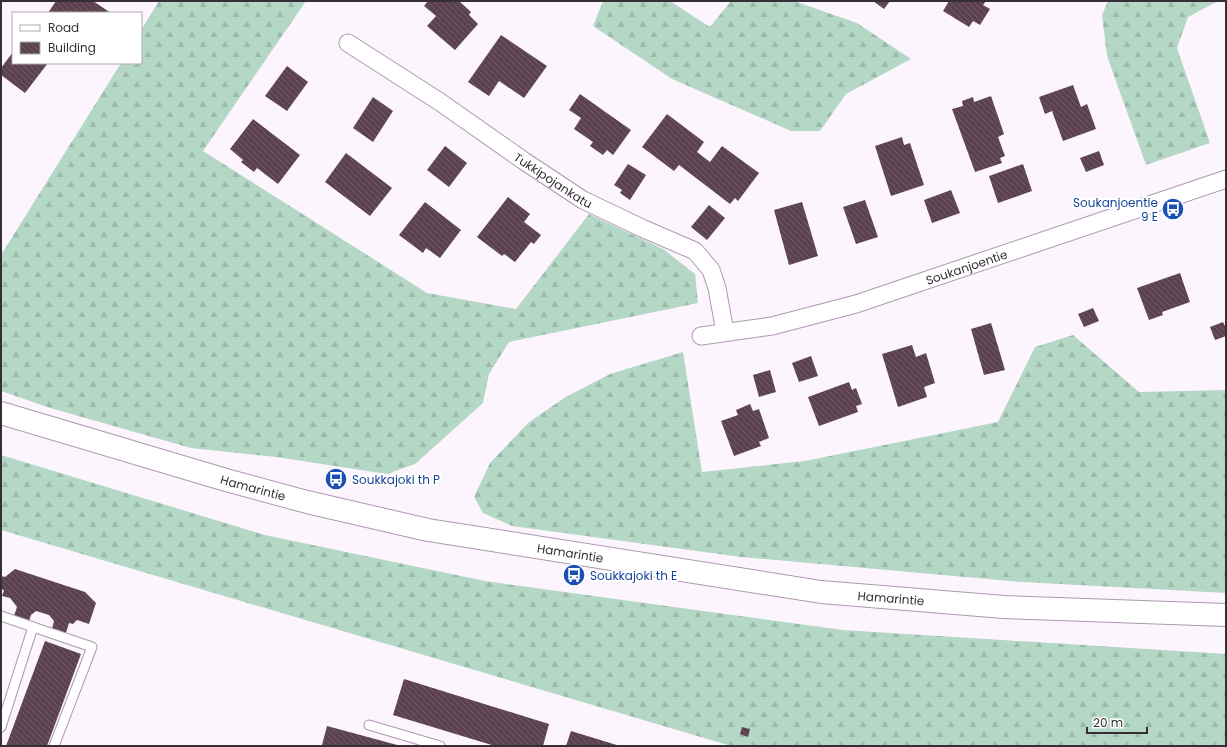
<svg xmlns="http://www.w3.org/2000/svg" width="1227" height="747" font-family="Poppins,sans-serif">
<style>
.forest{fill:url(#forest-firs)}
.building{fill:url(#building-back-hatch)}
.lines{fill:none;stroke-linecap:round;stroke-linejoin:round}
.service-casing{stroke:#ac99af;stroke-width:11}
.minor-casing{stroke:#ac99af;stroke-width:19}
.secondary-casing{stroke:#ac99af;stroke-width:24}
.service{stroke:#fff;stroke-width:9}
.minor{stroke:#fff;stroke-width:17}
.secondary{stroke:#fff;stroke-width:22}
.labels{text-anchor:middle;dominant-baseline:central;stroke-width:4;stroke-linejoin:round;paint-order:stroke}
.street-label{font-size:12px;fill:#362e37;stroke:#fff}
.transit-label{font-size:12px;fill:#164399;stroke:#fff;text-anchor:start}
</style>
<defs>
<pattern id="forest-firs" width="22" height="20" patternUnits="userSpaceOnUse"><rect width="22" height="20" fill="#b5d8c6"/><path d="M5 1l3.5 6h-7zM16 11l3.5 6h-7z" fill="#9cbaab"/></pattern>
<pattern id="building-back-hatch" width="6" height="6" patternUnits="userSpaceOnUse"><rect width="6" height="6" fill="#5b424e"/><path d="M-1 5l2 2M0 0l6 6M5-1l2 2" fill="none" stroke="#705b65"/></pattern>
</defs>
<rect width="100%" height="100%" fill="#fdf5fe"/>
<!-- forest -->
<g class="forest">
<path d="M159,1h147l-103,150 224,142 89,16 73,-95 74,35 32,25 3,29 -189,39 -20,32 -6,29 -68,61 -28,10 -111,-17 -85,-9 -141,-40 -49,-17v-136l120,-192h20v-33z"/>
<path d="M603,1h67l40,26 21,-26h63l63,22 54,36 -65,35 -26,37h-29l-119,-52 -79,-53z"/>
<path d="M1108,1h110l-30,16 -11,31 33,95 -64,22 -39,-109 -5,-41z"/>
<path d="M1073,335l66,57 87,-2v203l-204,-11 -281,-25 -229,-31 -29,-13 -9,-16 16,-34 38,-40 36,-25 46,-24 73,-22 19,120 103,-11 193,-39 37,-75z"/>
<path d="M1,455l264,80 220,46 358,49 383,24v92h-495l-730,-216z"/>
</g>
<!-- building -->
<g class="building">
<path d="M56,1h37l18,12h-63z"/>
<path d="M428,1h31l12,11 -2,3 9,9 -23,26 -28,-24 9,-10 -12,-10z"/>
<path d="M873,1h17l-6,8z"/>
<path d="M949,1h37l-3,4 7,4 -10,16 -7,-4 -4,6 -26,-16z"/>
<path d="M501,35l46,31 -23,32 -25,-17 -10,15 -21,-14z"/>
<path d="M13,52v11h35l-23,30 -24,-18v-7z"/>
<path d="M287,66l21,16 -21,29 -22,-15z"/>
<path d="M1073,85l8,22 6,-3 9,25 -33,12 -11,-30 -7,3 -6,-17z"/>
<path d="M580,94l51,36 -18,25 -6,-5 -4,5 -13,-9 3,-4 -19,-13 7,-11 -12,-8z"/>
<path d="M991,96l13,38 -6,3 7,19 -5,2 2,5 -27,9 -23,-63 11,-3 -1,-5 11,-4 1,5z"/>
<path d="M373,97l20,14 -20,31 -20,-14z"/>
<path d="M667,114l37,28 -7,10 13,10 12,-16 37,27 -21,28 -3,-3 -5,6 -51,-39 -5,6 -32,-24z"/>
<path d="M253,119l47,36 -22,29 -21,-16 -3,4 -13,-10 2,-2 -13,-11z"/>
<path d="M902,137l2,8 6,-2 14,42 -33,11 -16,-50z"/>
<path d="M445,146l22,17 -18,24 -22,-17z"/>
<path d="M1099,151l5,14 -18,7 -6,-14z"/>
<path d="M346,153l46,35 -22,28 -45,-34z"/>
<path d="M628,164l18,11 -16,25 -10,-7 2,-3 -8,-5z"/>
<path d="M1023,164l9,27 -34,12 -9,-27z"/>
<path d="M951,190l9,23 -28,10 -8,-23z"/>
<path d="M508,197l22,17 -6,8 17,13 -7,9 -3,-2 -16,20 -11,-8 -2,2 -25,-19z"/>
<path d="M865,200l13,37 -22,7 -13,-37z"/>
<path d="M425,202l36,28 -21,28 -14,-10 -3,5 -24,-18z"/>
<path d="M802,202l16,54 -29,9 -15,-55z"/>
<path d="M709,205l16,13 -18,22 -16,-13z"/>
<path d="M1180,273l10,29 -28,10 1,3 -14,5 -12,-32z"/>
<path d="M1093,308l6,13 -15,6 -6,-13z"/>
<path d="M1223,322l3,6v8l-11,4 -5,-13z"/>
<path d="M991,323l14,47 -21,5 -13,-46z"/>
<path d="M912,345l4,12 10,-4 9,30 -11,4 3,10 -29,10 -16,-53z"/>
<path d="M811,356l7,20 -19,6 -7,-19z"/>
<path d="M770,370l6,22 -17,5 -6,-22z"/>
<path d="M849,382l3,8 4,-2 6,16 -6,2 2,6 -39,14 -11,-29z"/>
<path d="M750,404l3,7 6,-2 10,29 -10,4 2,4 -27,10 -13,-35 17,-6 -2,-5z"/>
<path d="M15,569l70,23 11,11 -7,21 -12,-4 -4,4 -4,-1 -3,10 -14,-4 2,-8 -5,-6 -13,-4 -5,4 -2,6 -15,-5 3,-9 -7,-9 -8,-2 2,-6 -3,-1v-13l4,1z"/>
<path d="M45,641l36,13 -34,92h-41z"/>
<path d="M404,679l145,45 -6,22h-48l-102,-31z"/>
<path d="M327,726l74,20 -79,-1z"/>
<path d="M742,727l8,2 -2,8 -8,-3z"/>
<path d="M571,731l49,15h-54z"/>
</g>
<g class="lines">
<!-- service casing -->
<g class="service-casing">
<g id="service">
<path d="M1,616l32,11 -32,100"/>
<path d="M33,627l59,20 -38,99"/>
<path d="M369,725l71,21"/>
</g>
</g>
<!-- minor casing -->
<g class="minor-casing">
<g id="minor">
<path id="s1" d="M348,43l92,59 84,59 59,39 61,29 51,22 16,19 6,18 8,44"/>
<path id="s2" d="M701,336l71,-10 84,-22 370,-125"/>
</g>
</g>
<!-- secondary casing -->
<g class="secondary-casing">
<g id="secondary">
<path id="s3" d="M1,413l225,67 81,22 121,28 393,62 183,15 222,8"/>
</g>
</g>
<!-- service -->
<use href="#service" class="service"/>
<!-- minor -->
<use href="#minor" class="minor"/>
<!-- secondary -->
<use href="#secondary" class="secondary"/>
</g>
<!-- icons -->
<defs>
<g id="bus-disc" transform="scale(1.15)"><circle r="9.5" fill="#1a4fb4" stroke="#fff"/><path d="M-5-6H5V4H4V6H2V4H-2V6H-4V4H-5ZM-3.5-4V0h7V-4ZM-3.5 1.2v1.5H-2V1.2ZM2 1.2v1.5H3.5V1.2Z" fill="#fff"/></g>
</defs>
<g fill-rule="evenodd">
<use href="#bus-disc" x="1173" y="209"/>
<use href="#bus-disc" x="336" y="479"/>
<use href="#bus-disc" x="574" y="575"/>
</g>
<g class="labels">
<!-- street labels -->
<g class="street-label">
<text stroke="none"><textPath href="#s1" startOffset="247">Tukkipojankatu</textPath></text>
<text stroke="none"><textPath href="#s2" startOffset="275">Soukanjoentie</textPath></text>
<text stroke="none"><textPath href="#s3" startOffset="263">Hamarintie</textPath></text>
<text stroke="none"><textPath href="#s3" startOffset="587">Hamarintie</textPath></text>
<text stroke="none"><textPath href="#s3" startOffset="911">Hamarintie</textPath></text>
</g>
<!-- transit labels -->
<g class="transit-label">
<text x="1158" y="202" text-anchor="end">Soukanjoentie<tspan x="1158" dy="14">9 E</tspan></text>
<text x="352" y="479">Soukkajoki th P</text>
<text x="590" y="575">Soukkajoki th E</text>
</g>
</g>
<!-- border -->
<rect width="1227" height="747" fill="none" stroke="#362e37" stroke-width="4"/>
<!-- legend -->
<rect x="12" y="12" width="130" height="52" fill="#ffffff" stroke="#afabaf"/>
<rect x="20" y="25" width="20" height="6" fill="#ffffff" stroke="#afabaf"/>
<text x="48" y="32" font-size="12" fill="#362e37">Road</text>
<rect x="20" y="42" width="20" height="12" fill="url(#building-back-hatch)" stroke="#afabaf"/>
<text x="48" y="52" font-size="12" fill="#362e37">Building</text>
<!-- scale -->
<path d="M1087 727v6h60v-6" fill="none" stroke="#362e37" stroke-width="2"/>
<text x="1093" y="727" font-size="12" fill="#362e37" stroke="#ffffff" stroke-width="3" paint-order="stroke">20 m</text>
</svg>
